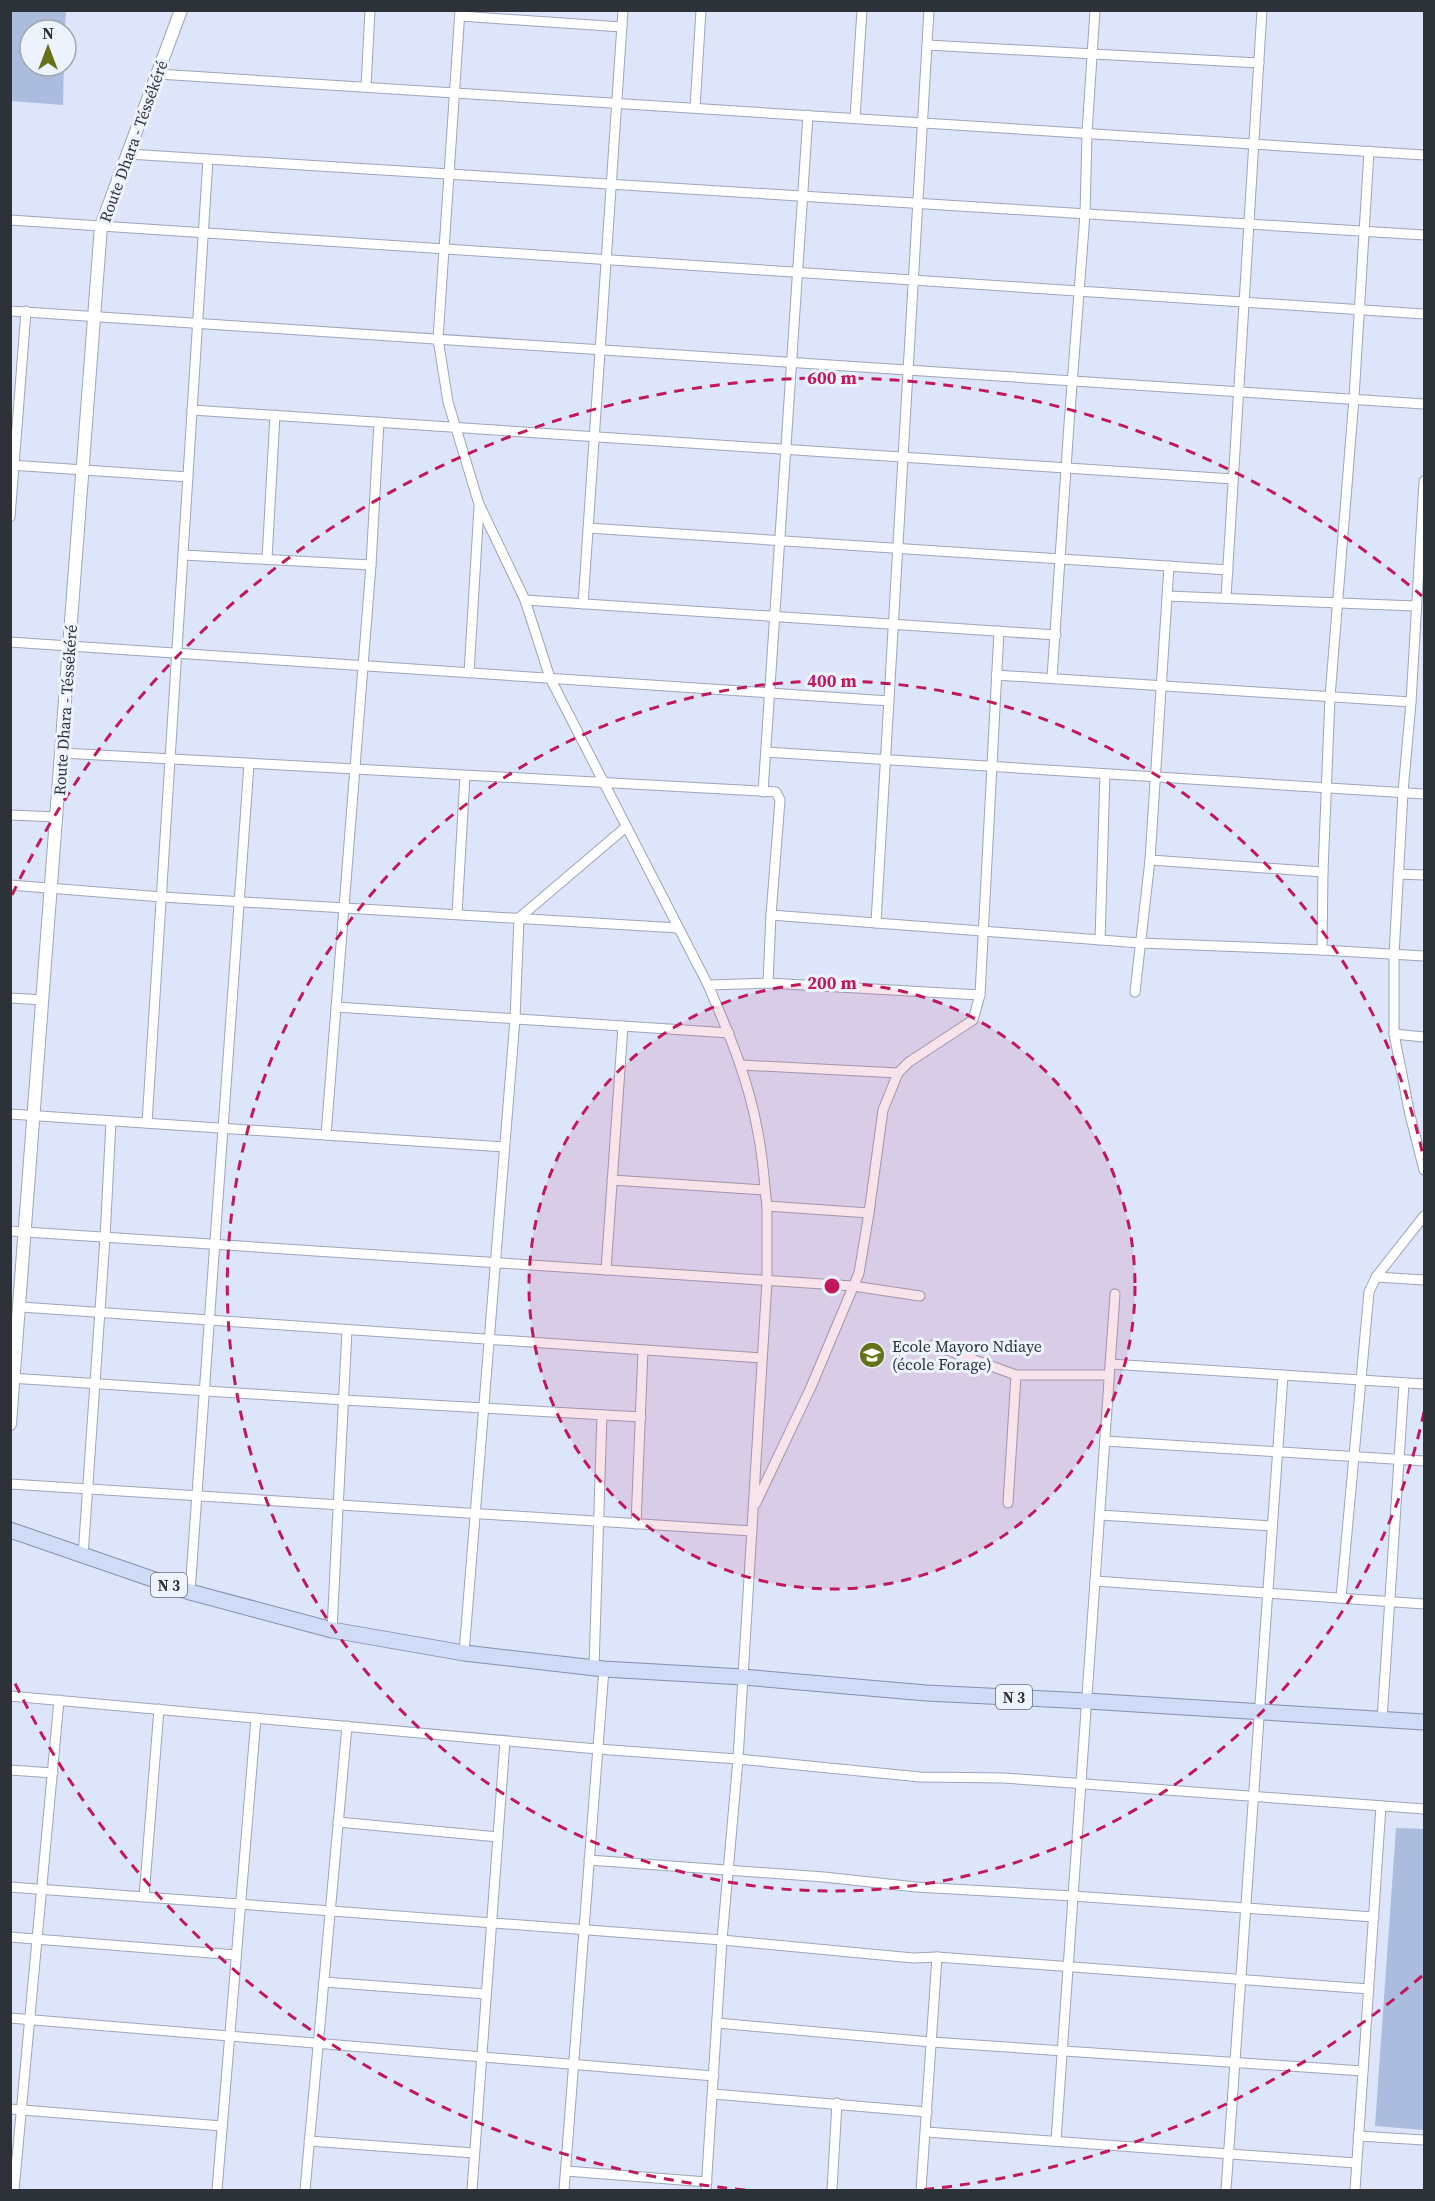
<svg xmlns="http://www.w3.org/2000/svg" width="1435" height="2201" font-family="'Source Serif 4',serif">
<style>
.green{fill:#acbcdf}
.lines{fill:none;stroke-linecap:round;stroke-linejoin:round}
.minor-casing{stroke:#9da5b8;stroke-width:11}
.tertiary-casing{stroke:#9da5b8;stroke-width:14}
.primary-casing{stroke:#8290af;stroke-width:17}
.minor{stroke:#fff;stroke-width:9}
.tertiary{stroke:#fff;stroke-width:12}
.primary{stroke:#d0dbf5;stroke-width:15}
.ring{fill:none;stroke:#c2185b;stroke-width:3;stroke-dasharray:10 8}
.labels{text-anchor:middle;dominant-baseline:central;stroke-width:6;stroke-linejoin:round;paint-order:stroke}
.shield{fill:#edf3ff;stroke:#676b74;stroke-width:1.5}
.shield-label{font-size:15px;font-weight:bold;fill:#2d3138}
.street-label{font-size:16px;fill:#2d3138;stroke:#edf3ff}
.poi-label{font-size:16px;fill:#2d3138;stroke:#edf3ff;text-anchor:start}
.centre{fill:#c2185b;stroke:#edf3ff;stroke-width:3}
.ring-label{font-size:18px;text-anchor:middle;font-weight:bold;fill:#c2185b;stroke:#edf3ff;stroke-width:6;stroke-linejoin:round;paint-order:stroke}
</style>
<rect width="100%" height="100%" fill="#dce5fa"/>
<!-- green -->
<g class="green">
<path d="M10,11h56l-1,19h-35v36h34l-1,39 -52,-4z"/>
<path d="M1396,1828l28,1v301l-49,-4z"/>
</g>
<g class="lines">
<!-- minor casing -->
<g class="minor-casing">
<g id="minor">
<path d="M460,10l-22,329 10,63 31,102 46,96 25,78 158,307c21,48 41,96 50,148 5,24 6,49 9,73v75l-29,478 -16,181 -16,250"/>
<path d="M460,16l162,11"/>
<path d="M927,45l332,18"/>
<path d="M158,74l1266,81"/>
<path d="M366,87l4,-77"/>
<path d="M695,108l6,-98"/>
<path d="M855,118l7,-108"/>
<path d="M128,154l1296,81"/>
<path d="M10,220l1414,94"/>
<path d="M10,311l1414,93"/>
<path d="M192,410l1041,69"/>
<path d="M10,465l178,12"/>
<path d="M1424,481l-13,221 -8,90 -9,163v79l16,81 14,55"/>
<path d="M10,517l16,-206"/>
<path d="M588,528l640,42"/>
<path d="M183,555l188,10"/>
<path d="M267,559l8,-144"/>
<path d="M1167,596l248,10"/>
<path d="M1226,598l36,-588"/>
<path d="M525,600l531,35"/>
<path d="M583,604l40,-594"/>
<path d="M10,642l879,59"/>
<path d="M469,673l10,-166"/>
<path d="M996,675l415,27"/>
<path d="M1052,678l17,-254 16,-210 2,-81 8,-123"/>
<path d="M766,752l658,42"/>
<path d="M62,753l714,39 4,8 -9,115 -3,68"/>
<path d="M763,792l45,-677"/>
<path d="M10,815l47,2"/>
<path d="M1150,860l173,12"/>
<path d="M1398,874l26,1"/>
<path d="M10,885l152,12 516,31"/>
<path d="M457,914l8,-138"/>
<path d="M771,915l369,28 182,7 102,6"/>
<path d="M876,923l53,-913"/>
<path d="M1100,940l5,-166"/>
<path d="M1322,950l1,-78 7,-175 24,-299 15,-247"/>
<path d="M708,985l60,-2 212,12"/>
<path d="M1135,992l15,-132 19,-294"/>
<path d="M10,998l33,2"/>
<path d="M336,1007l393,26"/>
<path d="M1394,1034l30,3"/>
<path d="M741,1065l157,8"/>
<path d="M10,1114l494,33"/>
<path d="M147,1123l61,-964"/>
<path d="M326,1135l45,-570 8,-143"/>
<path d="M612,1180l153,10"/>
<path d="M767,1206l102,7"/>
<path d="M10,1231l843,55 67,10"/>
<path d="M606,1270l17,-244"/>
<path d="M1376,1277l48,3"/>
<path d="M21,1307l741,51"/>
<path d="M933,1345l83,30h93"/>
<path d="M1110,1364l314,20"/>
<path d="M10,1378l334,22 297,17"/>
<path d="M1105,1441l319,20"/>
<path d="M10,1484l742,47"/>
<path d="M756,1503l55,-116 48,-114 10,-60 14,-103 15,-37 11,-11 64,-42 7,-25 19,-364"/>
<path d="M1008,1503l8,-128"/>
<path d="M1100,1515l172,11"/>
<path d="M636,1524l7,-174"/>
<path d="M83,1556l22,-318 6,-117"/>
<path d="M1095,1581l329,23"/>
<path d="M190,1592l59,-828"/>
<path d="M1341,1598l28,-306 7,-15 48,-61"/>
<path d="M332,1630l15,-300"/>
<path d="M464,1653l51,-634 4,-101 107,-91"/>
<path d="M594,1667l8,-252"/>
<path d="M10,1696l587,53 141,10 182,18 84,1 420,31"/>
<path d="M1382,1720l22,-337"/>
<path d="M10,1770l43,3"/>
<path d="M338,1822l160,15"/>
<path d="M589,1860l235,17 92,10 157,9 301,21"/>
<path d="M10,1887l712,53 191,18 24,-1 432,32"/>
<path d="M144,1897l15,-188"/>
<path d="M10,1937l226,18"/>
<path d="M324,1982l162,12"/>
<path d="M10,2018l704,58"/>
<path d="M717,2023l214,19 432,29"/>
<path d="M713,2094l214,18"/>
<path d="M10,2109l212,17"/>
<path d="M926,2132l430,31"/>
<path d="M1358,2136l66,4"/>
<path d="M309,2141l165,12"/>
<path d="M1056,2141l59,-847"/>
<path d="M566,2171l141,11"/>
<path d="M14,2190l45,-490"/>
<path d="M217,2190l39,-472"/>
<path d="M305,2190l42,-464"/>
<path d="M472,2190l33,-449"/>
<path d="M564,2190l40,-521"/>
<path d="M832,2190l5,-87"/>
<path d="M921,2190l16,-233"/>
<path d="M1226,2190l57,-815"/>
<path d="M1355,2190l26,-384"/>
</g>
</g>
<!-- tertiary casing -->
<g class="tertiary-casing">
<path id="tertiary" d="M10,1424l91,-1198 80,-216"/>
</g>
<!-- primary casing -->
<g class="primary-casing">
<path id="primary" d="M10,1530l180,62 142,38 132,23 140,16 139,8 183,16 161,8 337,21"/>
</g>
<!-- minor -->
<use href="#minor" class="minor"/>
<!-- tertiary -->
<use href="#tertiary" class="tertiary"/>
<!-- primary -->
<use href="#primary" class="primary"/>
</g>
<!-- distance rings -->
<circle cx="832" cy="1286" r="303" fill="#c2185b" fill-opacity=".12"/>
<g class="ring">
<circle cx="832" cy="1286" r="303"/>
<path d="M1424 1412A605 605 0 1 1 1424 1160"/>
<path d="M1422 1976A908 908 0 0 1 919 2190M745 2190A908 908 0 0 1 12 1677M12 895A908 908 0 0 1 1422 596"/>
</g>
<!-- icons -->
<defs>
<g id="school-disc" transform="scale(1.35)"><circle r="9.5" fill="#66711a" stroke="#edf3ff"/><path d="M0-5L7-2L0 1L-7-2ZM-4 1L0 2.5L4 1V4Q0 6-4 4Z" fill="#fff"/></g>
</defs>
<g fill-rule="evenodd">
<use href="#school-disc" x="872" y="1355"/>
</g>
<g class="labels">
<!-- shield labels -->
<g class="shield">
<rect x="151" y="1573" width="36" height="24" rx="4.5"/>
<rect x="996" y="1685" width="36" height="24" rx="4.5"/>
</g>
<g class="shield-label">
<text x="169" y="1585">N 3</text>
<text x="1014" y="1697">N 3</text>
</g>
<!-- street labels -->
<g class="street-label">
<text transform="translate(133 141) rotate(-70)">Route Dhara - Téssékéré</text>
<text transform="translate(65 710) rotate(-86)">Route Dhara - Téssékéré</text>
</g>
<!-- poi labels -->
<g class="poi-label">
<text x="892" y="1346">Ecole Mayoro Ndiaye<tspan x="892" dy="18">(école Forage)</tspan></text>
</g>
</g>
<circle cx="832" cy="1286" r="9" class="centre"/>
<g class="ring-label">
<text x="832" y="384">600 m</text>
<text x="832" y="687">400 m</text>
<text x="832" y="989">200 m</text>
</g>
<!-- border -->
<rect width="1435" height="2201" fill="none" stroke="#2d3138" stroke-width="24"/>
<!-- north arrow -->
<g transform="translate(48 48)"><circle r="28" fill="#edf3ff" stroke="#a0a5af" stroke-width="1.5"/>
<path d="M0-4.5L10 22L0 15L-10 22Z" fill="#66711a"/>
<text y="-9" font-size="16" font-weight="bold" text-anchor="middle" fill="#2d3138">N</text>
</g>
</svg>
